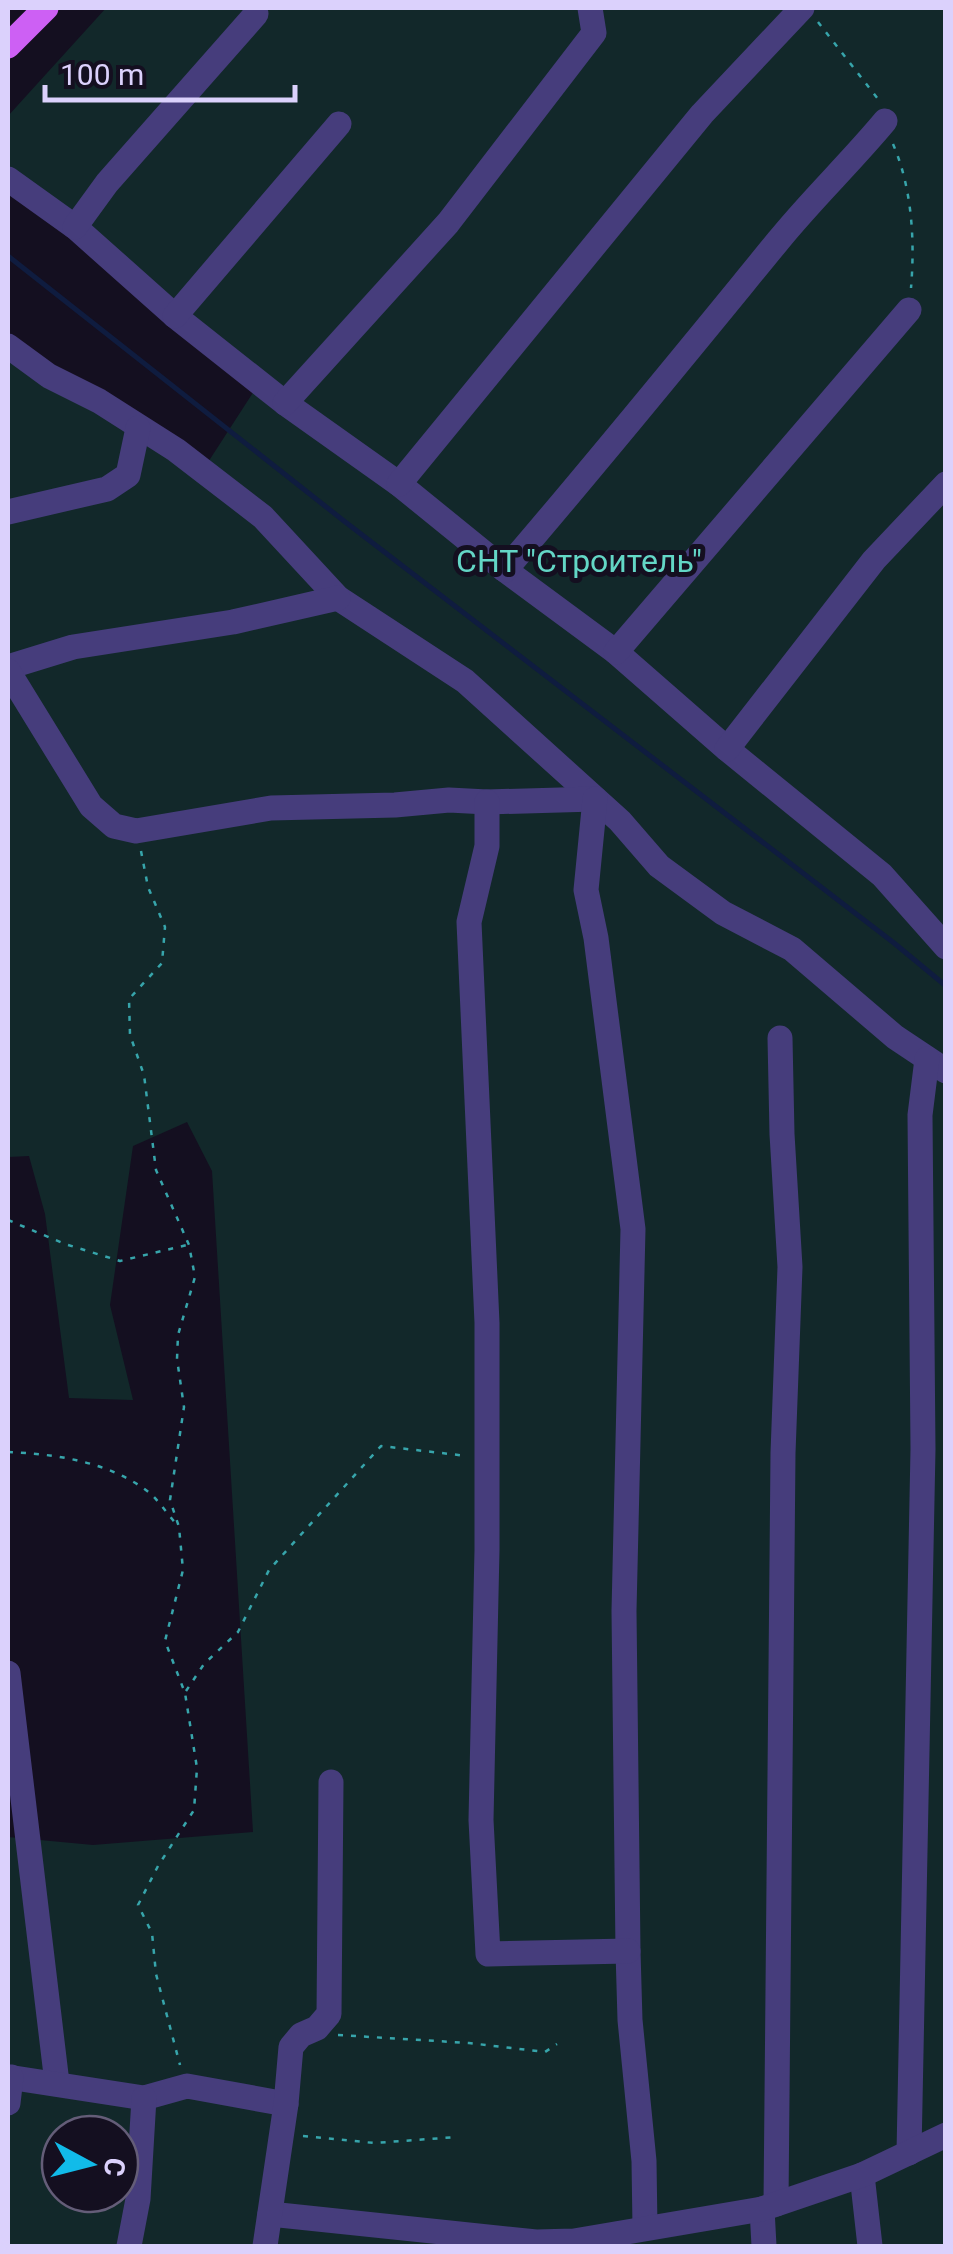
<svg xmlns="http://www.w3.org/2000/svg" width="953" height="2254" font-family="Roboto,sans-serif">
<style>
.green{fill:#12282a;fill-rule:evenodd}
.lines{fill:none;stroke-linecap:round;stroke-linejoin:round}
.stream{stroke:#0f1c3f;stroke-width:5}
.path{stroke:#37a5ab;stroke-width:2.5;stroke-dasharray:5 8;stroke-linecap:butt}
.minor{stroke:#463d7c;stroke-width:25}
.major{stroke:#cd60f4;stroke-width:25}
.labels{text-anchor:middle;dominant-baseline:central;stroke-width:10;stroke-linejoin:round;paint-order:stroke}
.park-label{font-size:32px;fill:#63d6c6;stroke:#140f20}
</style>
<rect width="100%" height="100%" fill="#140f20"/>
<!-- green -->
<path class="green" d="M106,8h839v2238h-937v-409l85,8 160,-13 -41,-661 -25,-49 -54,24 -23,159 23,95 -64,-2 -24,-184 -16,-58 -21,1v-822l195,135 62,-96 -257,-208v-50zM60,2134h60v60h-60z"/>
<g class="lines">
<!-- stream -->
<path class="stream" d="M8,256l336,265 550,422 52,43"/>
<!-- path -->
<g class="path">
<path d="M818,22l60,77"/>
<path d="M893,144c19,44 22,96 18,144"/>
<path d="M141,851l7,36 17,40 -3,36 -33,36 1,36 14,40 12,95 33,75 6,32 -17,58 -1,24 7,48 -14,93 9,27 4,43 -18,71 20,52 12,75 -3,42 -36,56 -20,39 14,28 4,41 24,91"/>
<path d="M8,1220l57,24 55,17 67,-16"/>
<path d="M8,1452c48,2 105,10 144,43 9,9 17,21 26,31"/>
<path d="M186,1691l18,-27 34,-32 31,-62 112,-124 86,10"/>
<path d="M338,2035l131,8 76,9 12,-8"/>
<path d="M303,2136l71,7 83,-6"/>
</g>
<!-- minor -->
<g class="minor">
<path d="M8,179l67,48 100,89 110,87 114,81 106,86 111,82 111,97 155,126 64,72"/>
<path d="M75,227l32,-44 149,-169"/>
<path d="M175,316l164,-192"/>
<path d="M8,346l41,30 50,25 77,49 87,67 75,81 127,83 155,140 39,45 64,47 69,36 103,88 51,34"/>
<path d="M285,403l163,-180 146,-190 -4,-25"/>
<path d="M399,484l303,-370 100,-106"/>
<path d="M8,512l99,-23 21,-14 10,-47"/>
<path d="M505,570c93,-108 183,-219 273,-329 34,-42 73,-79 107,-120"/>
<path d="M616,652l293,-342"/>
<path d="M8,667l65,-20 160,-25 105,-24"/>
<path d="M8,671l83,135 23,20 22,5 135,-23 124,-3 54,-5 38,2 108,-3"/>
<path d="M727,749l147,-189 72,-76"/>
<path d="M595,799l-9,91 10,48 37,291 -9,382 4,340 2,69 14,141 1,67"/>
<path d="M487,802v44l-18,76 18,401v227l-6,270 7,134 140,-3"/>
<path d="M8,1673l49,410"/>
<path d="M8,2077l136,21 43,-12 99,18"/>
<path d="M8,2103l3,-26"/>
<path d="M909,2153l14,-704 -3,-334 7,-56"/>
<path d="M862,2175l8,71"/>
<path d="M776,2204l7,-751 7,-186 -8,-133 -2,-96"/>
<path d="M762,2209l2,37"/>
<path d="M270,2214l266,28 38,-1 188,-32 100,-34 84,-40"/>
<path d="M129,2246l9,-47 6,-101"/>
<path d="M265,2246l21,-142 5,-57 10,-12 16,-7 12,-14 2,-232"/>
</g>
<!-- major -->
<path class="major" d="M8,46l38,-38"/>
</g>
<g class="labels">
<!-- park labels -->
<g class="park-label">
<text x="579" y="561">СНТ "Строитель"</text>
</g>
</g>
<!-- border -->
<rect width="953" height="2254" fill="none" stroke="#dbd1fc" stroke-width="20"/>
<!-- north arrow -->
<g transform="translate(90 2164) rotate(97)"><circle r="48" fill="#140f20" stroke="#645d78" stroke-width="2.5"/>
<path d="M0-8L18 38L0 25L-18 38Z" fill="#11bbe9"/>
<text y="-15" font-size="28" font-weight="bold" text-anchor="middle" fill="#dbd1fc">С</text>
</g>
<!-- scale -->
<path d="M45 85v15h250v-15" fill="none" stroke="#dbd1fc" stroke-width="5"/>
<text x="60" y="85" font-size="30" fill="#dbd1fc" stroke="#140f20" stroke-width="8" paint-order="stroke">100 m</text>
</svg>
